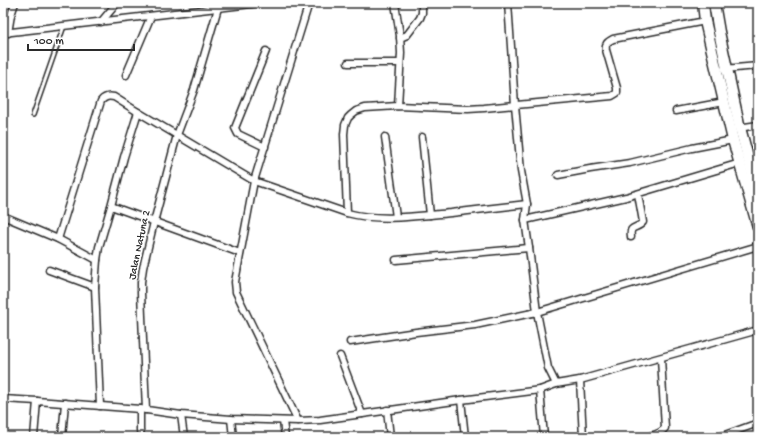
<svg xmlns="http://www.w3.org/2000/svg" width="761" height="440" font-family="'Gochi Hand',sans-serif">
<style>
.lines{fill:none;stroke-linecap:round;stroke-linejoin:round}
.lane-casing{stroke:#2b2b2b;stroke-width:6}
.street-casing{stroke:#2b2b2b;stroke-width:9}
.primary-casing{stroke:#2b2b2b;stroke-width:13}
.lane{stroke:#fff;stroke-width:3}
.street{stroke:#fff;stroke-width:6}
.primary{stroke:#fff;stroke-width:10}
.labels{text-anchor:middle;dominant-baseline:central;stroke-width:3;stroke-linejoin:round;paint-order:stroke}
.street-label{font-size:11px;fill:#2b2b2b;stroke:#fff}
</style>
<rect width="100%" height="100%" fill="#fff"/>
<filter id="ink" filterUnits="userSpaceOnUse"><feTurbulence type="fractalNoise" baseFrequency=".025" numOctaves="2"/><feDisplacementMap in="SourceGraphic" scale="8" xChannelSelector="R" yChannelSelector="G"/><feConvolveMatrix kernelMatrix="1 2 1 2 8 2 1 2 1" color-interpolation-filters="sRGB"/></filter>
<g filter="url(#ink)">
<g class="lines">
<!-- lane casing -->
<g class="lane-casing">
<path id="lane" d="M33,115l31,-89"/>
</g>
<!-- street casing -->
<g class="street-casing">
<g id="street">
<path d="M395,3l5,33 1,17 -3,53"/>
<path d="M508,3l7,102 6,66 6,33 -2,16 4,28 8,64 11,56 8,16"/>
<path d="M101,22l16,-19"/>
<path d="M3,33l257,-30"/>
<path d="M8,33l3,-18 4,-12"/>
<path d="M400,38l7,-3 13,-17 2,-5v-10"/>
<path d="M348,63h52"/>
<path d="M724,69l34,-3"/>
<path d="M126,75l25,-59"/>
<path d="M676,111l48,-9"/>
<path d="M738,128l20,-3"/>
<path d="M385,137l11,80"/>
<path d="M422,137l8,78"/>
<path d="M265,147l-27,-13 -3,-6 31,-77"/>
<path d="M558,175l32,-6 40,-6 62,-15 41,-8"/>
<path d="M111,206l129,47"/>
<path d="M347,213l-3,-79 1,-9 3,-7 3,-3 5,-4 9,-3 33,-2 70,3 16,-1 128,-12 5,-3v-5l-11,-38c-1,-6 1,-8 7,-11l92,-18"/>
<path d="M3,216l55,23 39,21"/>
<path d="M525,220l101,-23 114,-34"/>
<path d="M631,237c-2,-13 6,-7 12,-15l-5,-28"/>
<path d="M58,239l43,-138c4,-5 8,-5 13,-4l24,15 116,69 93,32c34,9 70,3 104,0 25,-3 51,-6 76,-9"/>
<path d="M396,260l133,-12"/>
<path d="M49,270l46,17"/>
<path d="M350,342l66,-10 59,-7 62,-13 221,-66"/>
<path d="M340,356l22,58"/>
<path d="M580,380l3,57"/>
<path d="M540,390l4,47"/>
<path d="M3,399l34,2 103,8 41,6 50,4 67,2 22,-1 141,-20 79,-10 16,-6 24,-4 178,-50"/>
<path d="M461,400l4,37"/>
<path d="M100,406l-5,-119 2,-27 2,-13 12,-41 13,-49 14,-45"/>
<path d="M140,409v21l1,7"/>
<path d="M146,410l-5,-117v-11l2,-14 11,-46 23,-87 17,-45 24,-82"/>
<path d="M387,410l3,27"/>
<path d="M181,415l3,22"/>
<path d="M231,419l2,18"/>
<path d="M283,421l2,16"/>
<path d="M298,421l-62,-129 -1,-10 19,-101 55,-178"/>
<path d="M722,436l36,-13"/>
<path d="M34,437l3,-36"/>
<path d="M62,437l3,-34"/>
<path d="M647,437c6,-2 14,-3 18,-9l-4,-70"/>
</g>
</g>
<!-- primary casing -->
<g class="primary-casing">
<g id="primary">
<path d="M703,3l2,18 28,119 25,87"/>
<path d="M714,3l5,29 20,92 19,71"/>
</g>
</g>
<!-- lane -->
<use href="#lane" class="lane"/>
<!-- street -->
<use href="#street" class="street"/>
<!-- primary -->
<use href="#primary" class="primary"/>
</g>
</g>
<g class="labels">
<!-- street labels -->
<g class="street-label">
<text transform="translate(140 245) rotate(-78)">Jalan Natuna 2</text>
</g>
</g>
<!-- margin -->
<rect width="761" height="440" fill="none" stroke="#fff" stroke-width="16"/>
<rect x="8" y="8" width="745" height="424" fill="none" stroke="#2b2b2b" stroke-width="1.5" filter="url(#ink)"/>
<!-- scale -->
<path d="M28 44v6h106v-6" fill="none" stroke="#2b2b2b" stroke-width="2"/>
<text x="34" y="44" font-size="12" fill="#2b2b2b" stroke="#ffffff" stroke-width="3" paint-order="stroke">100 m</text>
</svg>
